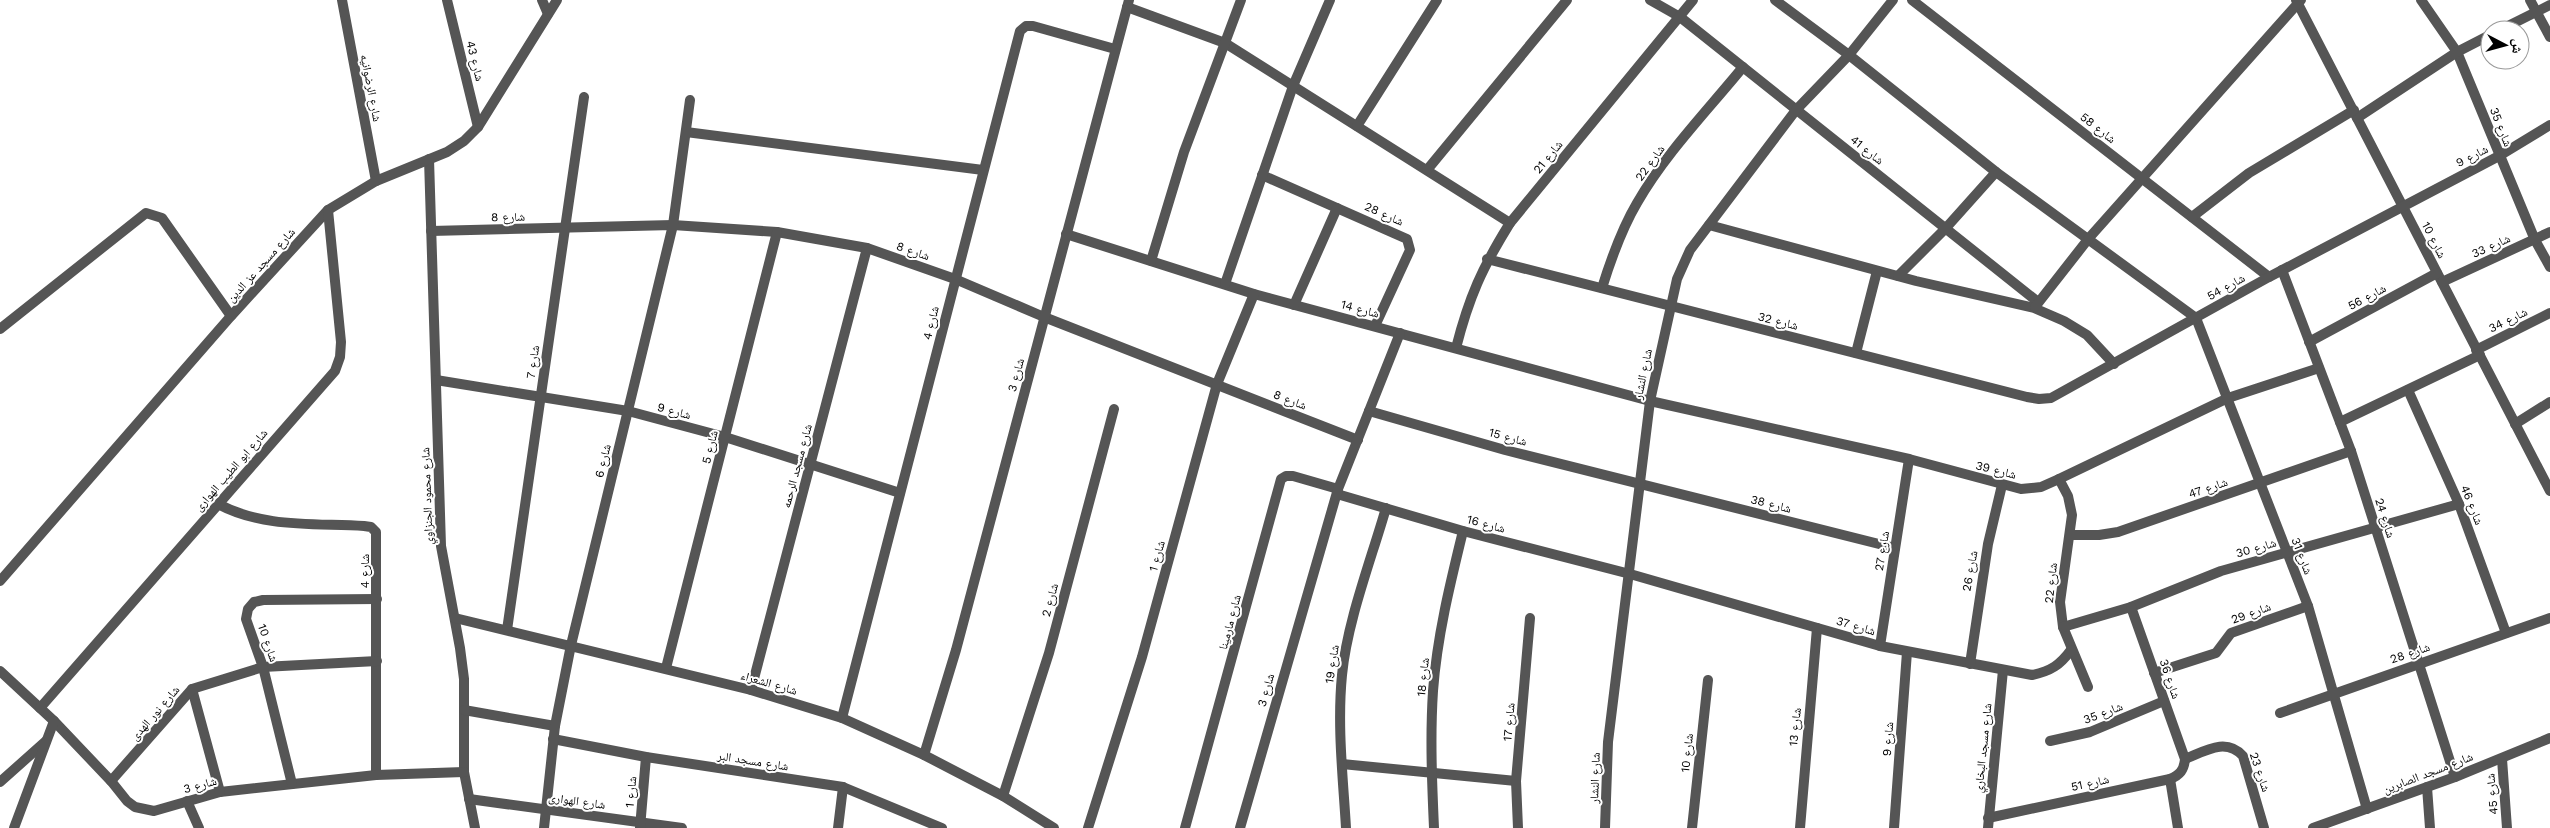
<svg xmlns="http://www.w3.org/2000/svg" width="2550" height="828" font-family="'Work Sans','Noto Naskh Arabic',sans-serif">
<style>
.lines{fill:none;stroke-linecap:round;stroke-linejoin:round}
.street{stroke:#555;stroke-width:10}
.labels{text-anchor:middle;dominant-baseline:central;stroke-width:4;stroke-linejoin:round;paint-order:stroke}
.street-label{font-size:12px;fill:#000;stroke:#fff}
</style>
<rect width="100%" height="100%" fill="#fff"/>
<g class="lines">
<!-- street -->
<g class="street">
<path d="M342,0l34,181"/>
<path d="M447,0l31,127"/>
<path d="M542,0l6,14"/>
<path d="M1650,0l30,17 358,285"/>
<path d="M1775,0l74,55 147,117 200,146 112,288 59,203"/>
<path d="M1912,0l357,277"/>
<path d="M2296,0l254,491"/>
<path d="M2421,0l36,52 78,188 15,27"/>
<path d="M2530,0l20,37"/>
<path d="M1127,7l98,36 285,180"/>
<path d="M2500,30l50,-25"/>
<path d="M2357,118l100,-66 33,-17"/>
<path d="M1357,126l80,-126"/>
<path d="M686,132l297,38"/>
<path d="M429,159l12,387 19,102 4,31v93l11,56"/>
<path d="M1427,170l140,-170"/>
<path d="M1262,175l145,64 3,11 -35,76"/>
<path d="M2192,217l57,-44 105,-63"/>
<path d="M1709,225l207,56 118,27 30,13 23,14 27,29"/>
<path d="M431,231l242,-6 104,7 90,16 88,31 89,38 314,123"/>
<path d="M1066,234l188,60 396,107 259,58 112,30 20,-2 18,-8 169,-81 91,-30"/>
<path d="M1487,259l540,138 12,2 12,-1 218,-121 230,-121 51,-31"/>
<path d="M1151,261l33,-109 57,-152"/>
<path d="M2282,270l69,181 104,326"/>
<path d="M1898,276l47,-47 51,-57"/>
<path d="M2442,282l108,-50"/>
<path d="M1225,284l68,-198 37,-86"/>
<path d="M1602,288c9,-29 19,-58 35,-85 28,-49 70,-92 106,-136"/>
<path d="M1294,305l43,-97"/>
<path d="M2035,307l54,-69 212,-238"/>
<path d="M0,329l146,-116 16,5 69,98"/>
<path d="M2309,342l128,-69"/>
<path d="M1456,348c13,-51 26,-80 54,-125l183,-223"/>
<path d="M2476,350l74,-37"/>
<path d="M1856,353l21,-82"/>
<path d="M436,380l192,31 97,26 175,56"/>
<path d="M2408,390l51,114 47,129"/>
<path d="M1369,411l136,39 390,98"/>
<path d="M2340,422l140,-67"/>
<path d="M2515,424l35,-22"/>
<path d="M2059,479l9,17 4,19 -12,87 3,25 25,60"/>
<path d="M1337,494l126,37 167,43 250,72 152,29c19,-4 28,-10 39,-25"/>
<path d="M218,504c45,24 96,19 146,22l7,1 5,5v243"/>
<path d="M2070,535h29l19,-3 233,-81"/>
<path d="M0,581l231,-265 97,-106 48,-29 71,-29 17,-11 14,-14 79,-127"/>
<path d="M455,618l296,72 91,28 82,37 79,41 51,32"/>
<path d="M2063,627l68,-20 90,-36 238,-67"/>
<path d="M507,630l77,-533"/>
<path d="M1880,646l29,-187"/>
<path d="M1970,664l18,-120 14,-59"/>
<path d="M666,668l111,-436"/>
<path d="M0,671l54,50 57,60 16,20 8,6 19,4 66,-19 156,-17 88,-3"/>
<path d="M2154,673l62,-20 15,-20 77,-27"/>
<path d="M192,689l28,103"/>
<path d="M751,690l116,-442"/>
<path d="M40,708l295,-337 5,-14 1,-15 -13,-132"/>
<path d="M464,710l91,16"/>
<path d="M2280,713l270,-95"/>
<path d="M842,718l178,-687 6,-5h7l82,23"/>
<path d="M553,739l93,18 197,30 99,41"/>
<path d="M2050,741l40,-9 74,-31"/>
<path d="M924,755l32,-105 173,-650"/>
<path d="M2185,759c20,-8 41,-22 58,-3l21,72"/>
<path d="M2502,759l5,69"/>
<path d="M1342,764l174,17"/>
<path d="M2170,779l8,49"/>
<path d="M111,781l81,-92 71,-22 114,-6"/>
<path d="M0,782l46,-41"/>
<path d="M292,784l-29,-117 -17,-48 2,-10 6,-7 9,-2 114,-1"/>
<path d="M2427,787l3,41"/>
<path d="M1003,796l46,-143 65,-244"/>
<path d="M469,799l213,29"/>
<path d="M187,801l12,27"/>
<path d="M1988,818l182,-39c10,-4 14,-9 15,-20l-54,-152"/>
<path d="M14,828l40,-107"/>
<path d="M544,828l11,-102 16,-81 102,-420 17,-125"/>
<path d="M640,828l6,-71"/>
<path d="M838,828l5,-41"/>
<path d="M1088,828l54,-171 75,-273 37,-90"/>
<path d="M1185,828l96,-349 5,-3h7l45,13"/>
<path d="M1240,828l98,-339 62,-156"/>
<path d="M1346,828c-3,-51 -9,-102 -4,-153 5,-53 29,-115 44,-167"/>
<path d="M1434,828c-2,-45 -4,-91 -1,-137 4,-54 17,-107 30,-160"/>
<path d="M1518,828l-2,-47 14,-163"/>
<path d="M1605,828l3,-86 42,-341 27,-122 13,-29 106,-140 53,-55 44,-55"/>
<path d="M1692,828l16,-148"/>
<path d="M1800,828l17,-200"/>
<path d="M1894,828l13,-176"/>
<path d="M1988,828l15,-158"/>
<path d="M2313,828l142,-51 95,-39"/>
</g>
</g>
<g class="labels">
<!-- street labels -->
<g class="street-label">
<text transform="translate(475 61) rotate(76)">شارع 43</text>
<text transform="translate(371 88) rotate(79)">شارع الرضوانيه</text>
<text transform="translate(2501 127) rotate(68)">شارع 35</text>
<text transform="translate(2098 128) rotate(38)">شارع 58</text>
<text transform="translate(1867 150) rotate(39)">شارع 41</text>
<text transform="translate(2472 156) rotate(-27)">شارع 9</text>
<text transform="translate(1548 157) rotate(-51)">شارع 21</text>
<text transform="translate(1650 163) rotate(-54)">شارع 22</text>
<text transform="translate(1384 214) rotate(24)">شارع 28</text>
<text transform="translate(508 217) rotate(-1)">شارع 8</text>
<text transform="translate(2434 240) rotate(63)">شارع 10</text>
<text transform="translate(2491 246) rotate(-24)">شارع 33</text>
<text transform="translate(913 251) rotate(19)">شارع 8</text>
<text transform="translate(261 265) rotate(-48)">شارع مسجد عز الدين</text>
<text transform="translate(2226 287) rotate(-29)">شارع 54</text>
<text transform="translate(2367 297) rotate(-28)">شارع 56</text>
<text transform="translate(1360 309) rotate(15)">شارع 14</text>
<text transform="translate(2508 320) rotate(-26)">شارع 34</text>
<text transform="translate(1778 321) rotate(14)">شارع 32</text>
<text transform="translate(931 323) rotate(-76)">شارع 4</text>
<text transform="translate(533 362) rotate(-82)">شارع 7</text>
<text transform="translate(1643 374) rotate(-78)">شارع النشار</text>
<text transform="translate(1016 375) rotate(-75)">شارع 3</text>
<text transform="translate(1290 400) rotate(21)">شارع 8</text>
<text transform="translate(674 411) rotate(15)">شارع 9</text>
<text transform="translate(1508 437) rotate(15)">شارع 15</text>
<text transform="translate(710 447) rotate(-76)">شارع 5</text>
<text transform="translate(603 461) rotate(-76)">شارع 6</text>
<text transform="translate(797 466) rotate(-75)">شارع مسجد الرحمه</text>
<text transform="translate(231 470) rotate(-49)">شارع ابو الطيب الهوارى</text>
<text transform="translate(1996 470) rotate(14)">شارع 39</text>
<text transform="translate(2208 488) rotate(-19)">شارع 47</text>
<text transform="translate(427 496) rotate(-92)">شارع محمود الجنزاوي</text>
<text transform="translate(1771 504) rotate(14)">شارع 38</text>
<text transform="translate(2472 505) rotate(68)">شارع 46</text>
<text transform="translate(2385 518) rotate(72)">شارع 24</text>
<text transform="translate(1486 524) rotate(15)">شارع 16</text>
<text transform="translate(2256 548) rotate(-16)">شارع 30</text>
<text transform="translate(1882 551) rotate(-81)">شارع 27</text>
<text transform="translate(1157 556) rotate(-75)">شارع 1</text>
<text transform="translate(2302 556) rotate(69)">شارع 31</text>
<text transform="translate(365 571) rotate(-90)">شارع 4</text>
<text transform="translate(1970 571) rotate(-80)">شارع 26</text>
<text transform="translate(2051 583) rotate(-84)">شارع 22</text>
<text transform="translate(1050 600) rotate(-75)">شارع 2</text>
<text transform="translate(2251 613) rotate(-20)">شارع 29</text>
<text transform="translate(1230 622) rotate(-75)">شارع مارمينا</text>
<text transform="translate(1856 626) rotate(16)">شارع 37</text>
<text transform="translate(268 643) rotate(71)">شارع 10</text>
<text transform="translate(2410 653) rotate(-19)">شارع 28</text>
<text transform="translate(1332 664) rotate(-81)">شارع 19</text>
<text transform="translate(1423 677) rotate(-84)">شارع 18</text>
<text transform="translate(2170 679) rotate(71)">شارع 36</text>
<text transform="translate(769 683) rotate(16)">شارع الشعراء</text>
<text transform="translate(1266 690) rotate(-74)">شارع 3</text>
<text transform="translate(155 713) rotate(-49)">شارع نور الهدى</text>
<text transform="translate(2103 713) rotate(-21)">شارع 35</text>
<text transform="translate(1509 722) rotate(-85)">شارع 17</text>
<text transform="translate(1795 727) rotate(-84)">شارع 13</text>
<text transform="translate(1888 739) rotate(-86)">شارع 9</text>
<text transform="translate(1983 748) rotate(-84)">شارع مسجد البخاري</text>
<text transform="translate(1687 753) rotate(-84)">شارع 10</text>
<text transform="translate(753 761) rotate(9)">شارع مسجد البر</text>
<text transform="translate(2260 772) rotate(71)">شارع 23</text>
<text transform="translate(2428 773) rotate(-21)">شارع مسجد الصابرين</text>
<text transform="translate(1595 778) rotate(-88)">شارع النشار</text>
<text transform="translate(2090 783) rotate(-12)">شارع 51</text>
<text transform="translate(200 785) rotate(-15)">شارع 3</text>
<text transform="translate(631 792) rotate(-85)">شارع 1</text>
<text transform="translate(2492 794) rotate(-95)">شارع 45</text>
<text transform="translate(577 801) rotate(8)">شارع الهوارى</text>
</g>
</g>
<!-- north arrow -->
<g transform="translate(2505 45) rotate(96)"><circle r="24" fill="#ffffff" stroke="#999999"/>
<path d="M0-4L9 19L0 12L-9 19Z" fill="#000000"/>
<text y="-8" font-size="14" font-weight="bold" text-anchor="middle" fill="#000000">ش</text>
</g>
</svg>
